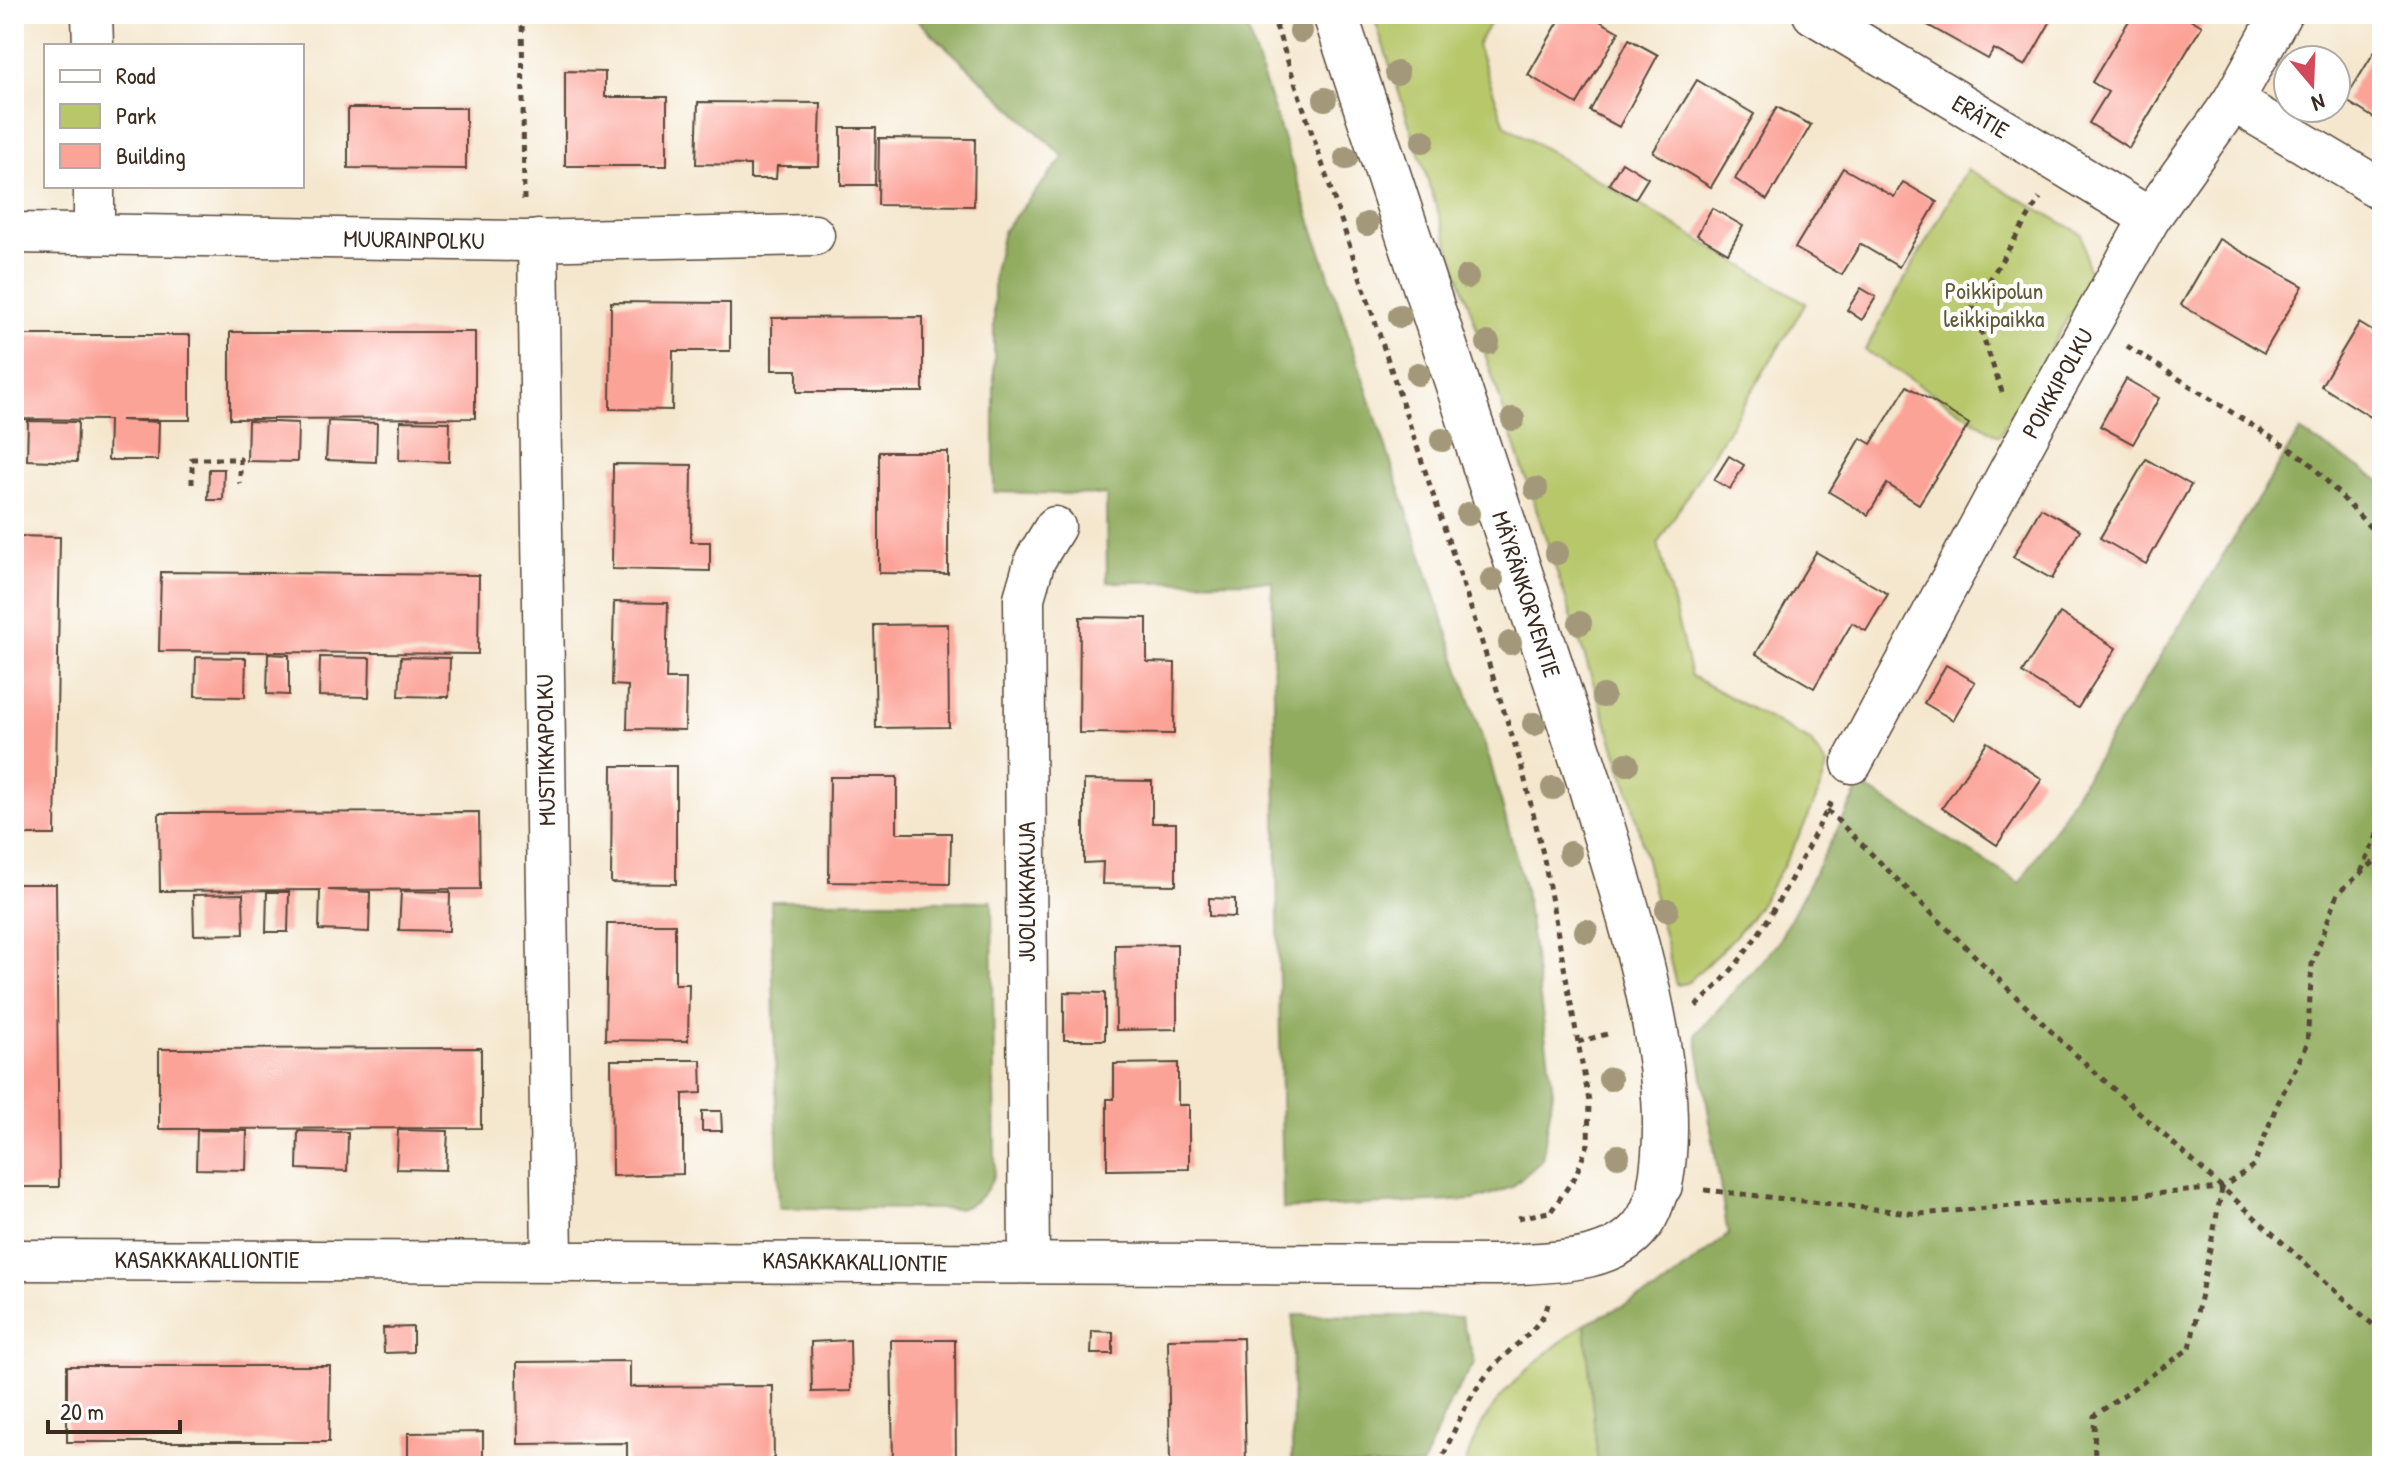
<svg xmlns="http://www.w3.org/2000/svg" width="2396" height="1480" font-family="'Patrick Hand',sans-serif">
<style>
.green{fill:#b7c76a;stroke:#797844;stroke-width:2}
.forest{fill:#91ac5e;stroke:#666b3e;stroke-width:2}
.building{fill:#fca398}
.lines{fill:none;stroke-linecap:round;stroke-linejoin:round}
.street-casing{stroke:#574638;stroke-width:43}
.secondary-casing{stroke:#574638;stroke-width:47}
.path{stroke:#574638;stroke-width:5;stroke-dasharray:6 6;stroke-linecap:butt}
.street{stroke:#fff;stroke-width:40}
.secondary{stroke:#fff;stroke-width:44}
.tree{fill:#a3997a}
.labels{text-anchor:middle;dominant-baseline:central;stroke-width:8;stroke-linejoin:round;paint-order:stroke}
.street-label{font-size:24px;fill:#3b2a1e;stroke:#fff}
.park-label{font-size:24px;fill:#605935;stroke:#fff}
</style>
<rect width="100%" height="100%" fill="#fff"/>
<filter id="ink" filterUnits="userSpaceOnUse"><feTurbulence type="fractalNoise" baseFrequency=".0125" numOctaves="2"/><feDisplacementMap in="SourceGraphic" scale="16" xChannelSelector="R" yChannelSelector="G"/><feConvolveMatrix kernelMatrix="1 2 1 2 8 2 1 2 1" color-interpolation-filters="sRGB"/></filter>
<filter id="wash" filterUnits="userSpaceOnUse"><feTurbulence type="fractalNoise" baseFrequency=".006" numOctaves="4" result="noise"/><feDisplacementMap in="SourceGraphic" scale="32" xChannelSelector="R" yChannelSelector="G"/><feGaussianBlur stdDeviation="1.8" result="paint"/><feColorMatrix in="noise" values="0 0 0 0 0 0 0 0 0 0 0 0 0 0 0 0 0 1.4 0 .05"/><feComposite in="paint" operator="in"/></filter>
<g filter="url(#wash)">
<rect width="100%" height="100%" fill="#f4e7ce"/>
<!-- green -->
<g class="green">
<path d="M1373,14h122l-18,31 28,80 301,178 -148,240 33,133 119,65 17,25c-11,45 -59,134 -91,169 -15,17 -33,33 -49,48l-11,2 -45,-188z"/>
<path d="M1967,169l115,65 8,46 -91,156 -134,-86z"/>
<path d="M1585,1323l13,143h-133c19,-70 66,-100 120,-143z"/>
</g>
<!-- forest -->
<g class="forest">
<path d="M911,14h331l248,747 35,129 28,202 -11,68 -30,27 -38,13 -191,9 -11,-628 -165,1 -1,-87 -112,-3v-220l9,-41 61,-74z"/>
<path d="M2300,431l82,51v984h-784l-13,-143 73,-33 70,-55 -32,-201 81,-90 84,-159 159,98z"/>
<path d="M771,901h221l3,266c-3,22 -15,35 -36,42l-180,-1z"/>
<path d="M1293,1315l168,2 14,45 -24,38 -29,66h-130z"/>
</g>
<g id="blocks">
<!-- building -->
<g class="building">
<path d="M1563,14h24l32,18 -42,72 -49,-29z"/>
<path d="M1908,14h147l-30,52 -31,-17 -6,10z"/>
<path d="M2133,14h49l20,12 -73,122 -40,-25 19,-31 -16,-10z"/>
<path d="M1629,39l29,16 -39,72 -29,-16z"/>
<path d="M2382,39v84l-37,-23z"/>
<path d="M565,71l40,1v25h62v69h-102z"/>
<path d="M1697,80l57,34 -43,73 -58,-35z"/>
<path d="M698,102l123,1 -2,63h-42l-1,13h-26v-14l-54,-1z"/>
<path d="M1777,107l34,18 -44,75 -32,-21z"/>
<path d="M348,108h118v61l-118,-1z"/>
<path d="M841,128h35l-1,57h-34z"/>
<path d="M879,138l96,1 -1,67 -96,-1z"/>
<path d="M1622,162l26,16 -13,21 -26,-15z"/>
<path d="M1843,168l51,29 9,-15 34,20 -38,65 -39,-23 -18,31 -47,-27z"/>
<path d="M1712,208l31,18 -15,27 -31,-18z"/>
<path d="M2219,239l84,47 -39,67 -83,-48z"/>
<path d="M1861,288l15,9 -14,23 -15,-10z"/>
<path d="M611,302l119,1v48h-57l-1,59 -62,-1z"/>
<path d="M923,317v75h-126v-22h-25v-52z"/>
<path d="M2359,323l23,14v87l-61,-38z"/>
<path d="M230,332h245v86l-245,1z"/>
<path d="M14,335h176v85h-70l39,2 -1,38h-50l1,-40 -95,-1z"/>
<path d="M2126,379l33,19 -26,46 -33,-18z"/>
<path d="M1907,386l62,38 -50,80 -32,-20 -19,31 -39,-23 32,-54 10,6z"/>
<path d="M28,421l50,1 -1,40 -50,-2z"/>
<path d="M248,421l50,2 -1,39 -50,-1z"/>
<path d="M328,421l49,2 -1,39 -50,-2z"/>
<path d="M400,421l50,1 -1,40 -50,-2z"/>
<path d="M879,452h69v122l-69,-1z"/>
<path d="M1729,456l15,9 -14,24 -16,-9z"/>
<path d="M2146,459l45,26 -45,79 -46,-26z"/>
<path d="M613,464l79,1 -1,77h19v29l-98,-2z"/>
<path d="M209,469h15l-1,31h-15z"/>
<path d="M2041,508l39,22 -28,49 -39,-22z"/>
<path d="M14,536l46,1 -5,298h-41z"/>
<path d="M1816,552l72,42 -22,37 -14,-8 -38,65 -58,-34z"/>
<path d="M161,572l318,3 -1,79 -319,-3z"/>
<path d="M614,602l54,1 -2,76h20l-1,51 -58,-1 1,-43 -16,-1z"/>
<path d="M2060,613l56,35 -38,60 -56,-35z"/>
<path d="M1080,617l67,1v44l28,1 -1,71 -95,-1z"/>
<path d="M948,624l1,103 -73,1 -2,-103z"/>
<path d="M268,654l21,1v40l-22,-1z"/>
<path d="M196,657l50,1 -1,39 -50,-1z"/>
<path d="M320,657l50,1 -1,39 -50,-1z"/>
<path d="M401,657l49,1 -1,39 -50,-1z"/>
<path d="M1946,665l29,17 -22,38 -29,-17z"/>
<path d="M1987,742l55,37 -45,66 -55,-37z"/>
<path d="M612,766h64v118l-65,-1z"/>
<path d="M830,777h67v56h54l-1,51 -121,-2z"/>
<path d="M1084,780l68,1v42h24v62l-74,-1 1,-22 -19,1z"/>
<path d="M479,812l1,77 -152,1 42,2 -1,40 -50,-2 1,-40 -160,1 -1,-78z"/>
<path d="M14,884h42l3,303h-45z"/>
<path d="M401,891l49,1 -1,39 -50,-1z"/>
<path d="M267,892h22l-1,40h-22z"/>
<path d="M243,894l1,40 -50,1 -1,-40z"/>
<path d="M1209,898l26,1v18l-26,-1z"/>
<path d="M607,924h68v60h14l-1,57 -83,-1z"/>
<path d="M1177,944v85l-61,1 -1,-85z"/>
<path d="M1064,992l41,1v47h-41z"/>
<path d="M481,1048v80l-322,1v-80z"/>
<path d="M611,1060h90l1,33 -19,1v80l-71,2z"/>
<path d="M1178,1063v42h11v64l-82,1v-71h7v-35z"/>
<path d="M702,1111h19l1,20h-20z"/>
<path d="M197,1130l50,1 -1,39 -50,-1z"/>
<path d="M398,1130l50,1 -2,39 -50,-1z"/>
<path d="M298,1131l50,1 -1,39 -50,-2z"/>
<path d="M413,1327v25l-29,1 -1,-25z"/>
<path d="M1092,1331l21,1v22h-22z"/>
<path d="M1243,1338l3,128h-76l-2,-127z"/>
<path d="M850,1340l1,51 -39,1 -1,-50z"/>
<path d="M891,1340h64l1,126h-63z"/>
<path d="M630,1361v26l143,-1 1,76 -147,2v-21l-109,1 -1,-82z"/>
<path d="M67,1366h263l-1,76h-262z"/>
<path d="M483,1432v34h-75v-33z"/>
</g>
</g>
</g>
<g filter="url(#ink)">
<use href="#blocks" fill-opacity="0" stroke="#574638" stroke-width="2"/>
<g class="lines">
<!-- street casing -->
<g class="street-casing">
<g id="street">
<path d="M92,14l1,32"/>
<path d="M1813,14l337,204"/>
<path d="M2233,101l149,89"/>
<path d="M94,186v47"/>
<path d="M14,233l510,8 290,-6"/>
<path d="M538,240l14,1019"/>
<path d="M1852,763l182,-338 116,-207 83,-117 48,-87"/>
<path d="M14,1260l1486,5c44,-3 112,1 142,-40 9,-11 13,-27 18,-40"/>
<path d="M1029,1263l-5,-665 11,-38 20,-33"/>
</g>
</g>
<!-- secondary casing -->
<g class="secondary-casing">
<path id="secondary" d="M1335,14l254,767c34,118 94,284 71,404"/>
</g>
<!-- path -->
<g class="path">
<path d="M522,14l2,186"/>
<path d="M1272,14l194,579 55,171 22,90 46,247 -1,43 -13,33 -26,37"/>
<path d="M2127,346l180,114 75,80"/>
<path d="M2002,392l-29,-85 67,-109"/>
<path d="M192,484v-25h48v25"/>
<path d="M1827,810l236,233 319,290"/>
<path d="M2361,872l21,-46"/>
<path d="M1696,1006c64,-55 98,-134 137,-207"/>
<path d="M1578,1042l33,-9"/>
<path d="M1705,1190l214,24 303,-26 32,-23 22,-58 31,-62 5,-81 26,-71 44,-38"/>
<path d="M1518,1218l31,-6"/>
<path d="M1439,1466c22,-51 32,-81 75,-119 11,-10 31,-27 34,-43"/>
<path d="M2095,1466l-1,-50 96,-68 32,-159"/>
</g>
<!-- street -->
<use href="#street" class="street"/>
<!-- secondary -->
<use href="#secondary" class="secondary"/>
</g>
<!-- trees -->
<g class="tree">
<circle cx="1301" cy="31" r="12"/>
<circle cx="1397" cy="73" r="12"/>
<circle cx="1325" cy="99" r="12"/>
<circle cx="1423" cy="141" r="12"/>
<circle cx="1346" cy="158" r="12"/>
<circle cx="1367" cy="224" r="12"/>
<circle cx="1467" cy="277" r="12"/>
<circle cx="1400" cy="316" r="12"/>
<circle cx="1488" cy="343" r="12"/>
<circle cx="1418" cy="374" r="12"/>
<circle cx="1513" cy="419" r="12"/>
<circle cx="1442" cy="440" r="12"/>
<circle cx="1536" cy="489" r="12"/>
<circle cx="1468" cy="514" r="12"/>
<circle cx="1557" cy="553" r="12"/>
<circle cx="1492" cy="580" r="12"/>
<circle cx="1580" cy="623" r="12"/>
<circle cx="1510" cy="643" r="12"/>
<circle cx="1603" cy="696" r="12"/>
<circle cx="1534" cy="724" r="12"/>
<circle cx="1627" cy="764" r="12"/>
<circle cx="1553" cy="788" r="12"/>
<circle cx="1570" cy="853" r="12"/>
<circle cx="1667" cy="910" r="12"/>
<circle cx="1586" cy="931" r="12"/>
<circle cx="1610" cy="1079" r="12"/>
<circle cx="1618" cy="1156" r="12"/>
</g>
</g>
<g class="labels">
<!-- street labels -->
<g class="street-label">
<text transform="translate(1981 116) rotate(31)">ERÄTIE</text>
<text transform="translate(414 239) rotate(1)">MUURAINPOLKU</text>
<text transform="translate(2057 383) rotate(-61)">POIKKIPOLKU</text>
<text transform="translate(1527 594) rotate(72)">MÄYRÄNKORVENTIE</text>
<text transform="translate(545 750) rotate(-91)">MUSTIKKAPOLKU</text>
<text transform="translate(1026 892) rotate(-90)">JUOLUKKAKUJA</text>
<text x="207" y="1259">KASAKKAKALLIONTIE</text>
<text transform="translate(855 1261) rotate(1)">KASAKKAKALLIONTIE</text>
</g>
<!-- park labels -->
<g class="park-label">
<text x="1994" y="290">Poikkipolun<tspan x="1994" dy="28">leikkipaikka</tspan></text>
</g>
</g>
<!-- margin -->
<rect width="2396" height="1480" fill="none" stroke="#fff" stroke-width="48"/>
<!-- legend -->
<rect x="44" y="44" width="260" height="144" fill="#ffffff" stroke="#b1aaa5" stroke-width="2"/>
<rect x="60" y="70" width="40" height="12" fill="#ffffff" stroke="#b1aaa5" stroke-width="2"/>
<text x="116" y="84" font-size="24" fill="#3b2a1e">Road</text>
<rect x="60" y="104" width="40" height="24" fill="#b7c76a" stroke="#b1aaa5" stroke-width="2"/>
<text x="116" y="124" font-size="24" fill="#3b2a1e">Park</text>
<rect x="60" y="144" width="40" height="24" fill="#fca398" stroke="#b1aaa5" stroke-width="2"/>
<text x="116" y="164" font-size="24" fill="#3b2a1e">Building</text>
<!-- north arrow -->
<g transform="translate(2312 84) rotate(161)"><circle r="38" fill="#ffffff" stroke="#b1aaa5" stroke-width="2"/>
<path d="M0-6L14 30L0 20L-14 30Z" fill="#d1495b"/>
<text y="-12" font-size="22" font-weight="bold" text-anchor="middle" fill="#3b2a1e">N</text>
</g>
<!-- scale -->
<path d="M48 1420v12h132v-12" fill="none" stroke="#3b2a1e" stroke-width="4"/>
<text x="60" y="1420" font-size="24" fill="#3b2a1e" stroke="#ffffff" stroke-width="6" paint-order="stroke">20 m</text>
</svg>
